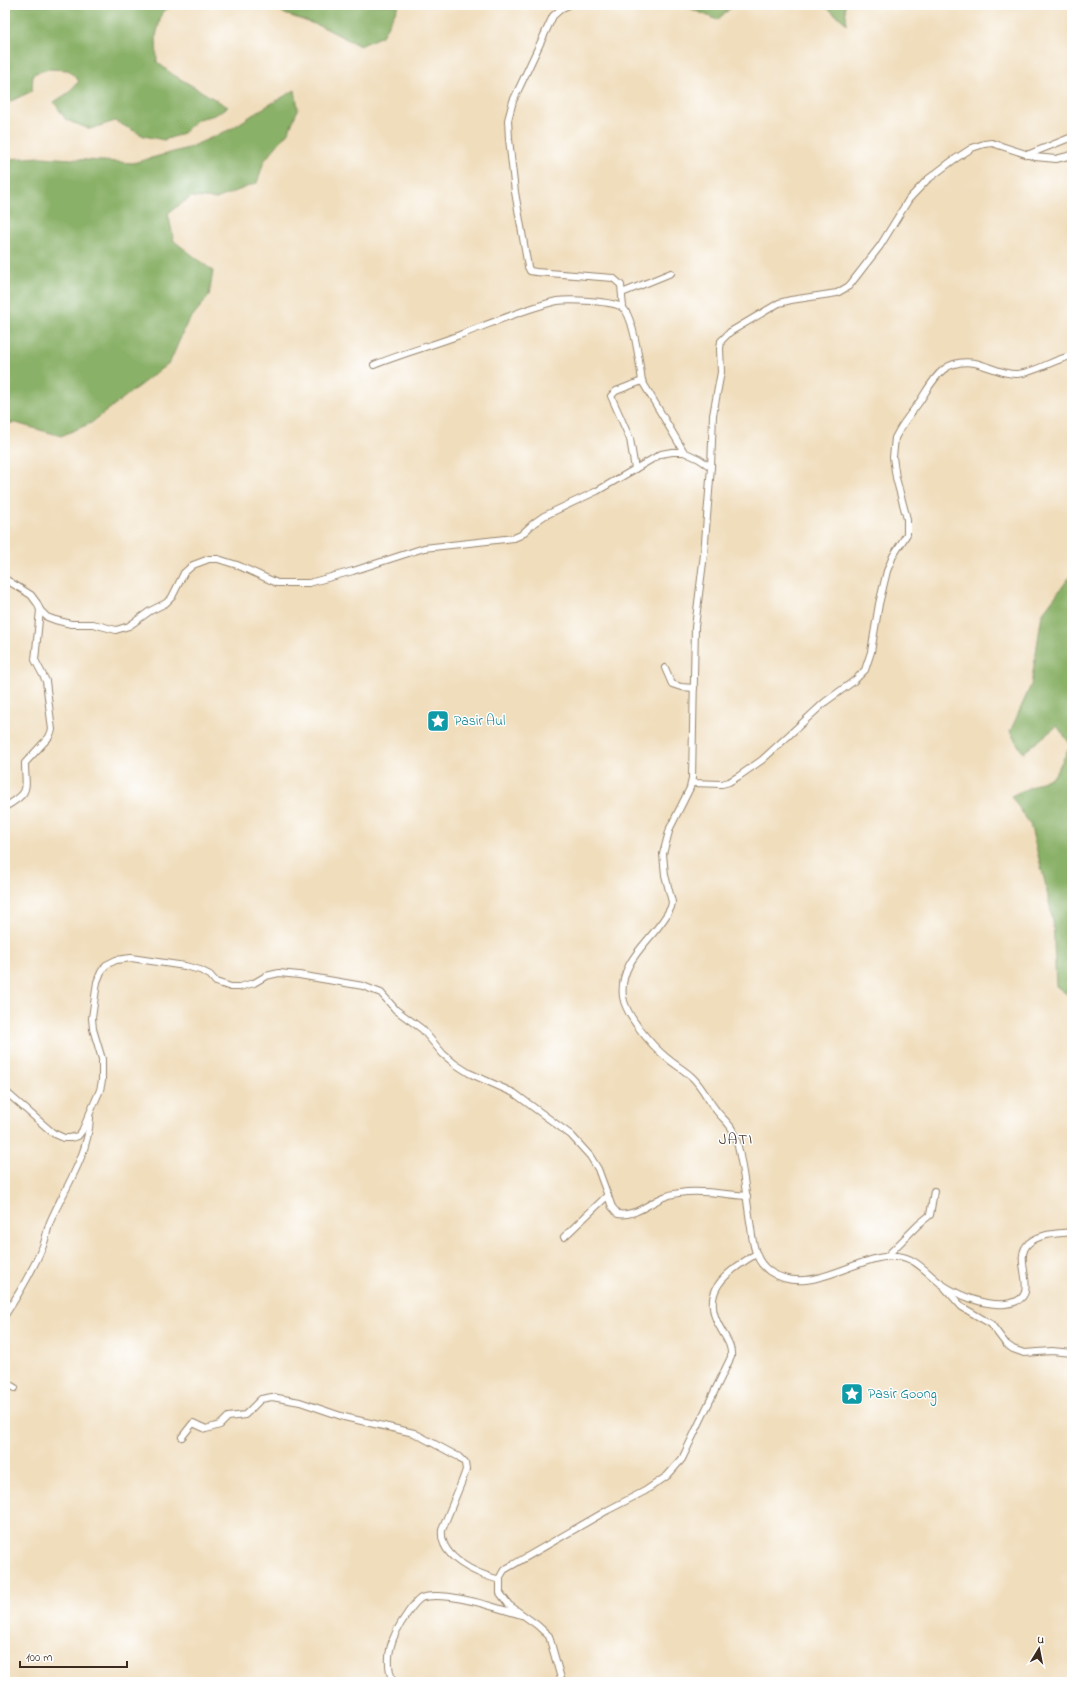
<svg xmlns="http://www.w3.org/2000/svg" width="1077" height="1687" font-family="'Indie Flower',sans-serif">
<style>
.forest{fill:#8ab167;stroke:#626e42}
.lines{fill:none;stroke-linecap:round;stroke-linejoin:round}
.minor-casing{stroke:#96846d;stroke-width:8}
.minor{stroke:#fff;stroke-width:6}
.labels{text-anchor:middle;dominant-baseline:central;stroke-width:3;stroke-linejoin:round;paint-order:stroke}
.culture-label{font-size:14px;fill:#0d838f;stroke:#fff;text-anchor:start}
.quarter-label{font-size:16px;letter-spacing:1px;fill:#3b2a1e;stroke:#fff}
</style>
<rect width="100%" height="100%" fill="#fff"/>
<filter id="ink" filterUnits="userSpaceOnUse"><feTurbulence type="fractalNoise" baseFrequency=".025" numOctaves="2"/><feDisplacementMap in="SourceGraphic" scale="8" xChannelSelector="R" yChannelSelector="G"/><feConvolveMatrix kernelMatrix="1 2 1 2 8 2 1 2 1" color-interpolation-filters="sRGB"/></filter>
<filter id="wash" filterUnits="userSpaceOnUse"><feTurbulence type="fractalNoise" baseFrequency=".012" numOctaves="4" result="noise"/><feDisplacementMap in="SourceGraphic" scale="16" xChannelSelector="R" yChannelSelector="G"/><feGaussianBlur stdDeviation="0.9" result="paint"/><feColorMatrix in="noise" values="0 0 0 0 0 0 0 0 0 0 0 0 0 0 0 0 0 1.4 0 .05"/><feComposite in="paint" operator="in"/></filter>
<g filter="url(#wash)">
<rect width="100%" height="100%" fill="#f0ddbc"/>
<!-- forest -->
<g class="forest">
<path d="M5,5h170l-13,7 -6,24 1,26 15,12 56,33 -13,8 -17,4 -16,15 -18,6 -20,-4 -29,-15 -25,8 -24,-9 -12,-18 14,-9 11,-12 -11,-11 -19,-1 -16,5 -1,17 -27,13z"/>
<path d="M273,5h126l-17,31 -22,10 -37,-19 -38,-13z"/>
<path d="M683,5h51l-17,15z"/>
<path d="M825,5h20l2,19 -22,-18z"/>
<path d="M295,90l3,19 -9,22 -25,30 -7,22 -41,16 -25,-2 -23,16 6,28 39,30 -4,25 -22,27 -17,39 -79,61 -30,13 -45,-13h-11v-264l36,-2 92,6 55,-15 43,-19 29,-19z"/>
<path d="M1069,578l3,1v419l-16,-12 -3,-64 -8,-40 -15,-58 -19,-28 43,-20 17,-31 -14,-19 -34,27 -13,-21 21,-47 11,-71z"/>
</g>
</g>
<g filter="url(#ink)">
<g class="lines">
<!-- minor casing -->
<g class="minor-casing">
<g id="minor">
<path d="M569,5l-7,3 -9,8 -40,85 -5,19 1,19 6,53 13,75 2,4 6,1 77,6 8,7 2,23"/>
<path d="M1027,155l45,-18"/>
<path d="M1072,155l-16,4 -21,-2 -43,-14 -8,1 -12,4 -20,13 -25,19 -18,19 -29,47 -31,40 -12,7 -46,7 -12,3 -49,29 -9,9 -1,8 1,23 -8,43 -2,52 -7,87 -9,73 -3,151 -2,10 -20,40 -7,26 2,21 7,27 -1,5c-14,31 -53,51 -48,90 3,19 29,49 44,61 8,7 18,12 26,20 9,9 15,22 23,32 5,7 12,12 16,19 5,8 6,18 8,27 5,24 7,48 11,72 1,8 2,19 6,27 2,6 7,12 12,16 41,28 85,-16 128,-15 18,1 30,17 43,27 17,12 44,23 65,21 42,-4 4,-44 24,-61 11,-10 30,-9 43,-11"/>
<path d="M622,293l49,-20"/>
<path d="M374,365c27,-11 56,-19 83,-29 33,-12 66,-27 100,-35 12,-2 58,0 66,7 11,9 17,58 19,73l-26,10 -5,5 19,43 5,30"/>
<path d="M642,381l42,71"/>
<path d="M5,579l26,16 6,8 3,7 7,7 8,3 16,4h22l23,6 13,-4 21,-15 16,-8 6,-6 12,-24 9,-8 16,-6h9l19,6 40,18h32l44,-12 71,-23 90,-10 7,-3 13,-12 10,-7 53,-25 64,-37 11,-2h12l15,7 12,8"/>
<path d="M665,668l7,16 9,3 13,1"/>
<path d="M692,783l30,1 7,-2 10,-6 23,-16 63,-58 29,-21 11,-11 6,-18 8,-48 8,-33 6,-15 14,-22v-15l-11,-41 -3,-21 2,-19 5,-9c6,-10 13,-18 20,-28 14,-22 23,-43 55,-38 14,3 28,12 42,11 19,-1 36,-15 55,-18"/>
<path d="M5,807c27,-16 20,-17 20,-44l24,-26 3,-7 -6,-49 -11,-21 5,-50"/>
<path d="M5,1091l48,42 11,5h6l8,-2 4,-5 18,-41 2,-9v-22l-9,-30 -1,-11 5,-36 4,-10 5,-7 10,-5 15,-2 54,8 15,4 10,5 6,7 15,5h8l15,-4 12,-7 13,-3 20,2 64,11 18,7 15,17 26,19 21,25 12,10 14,9 45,20 57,42 19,21 8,13 14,38 6,7c17,3 31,-11 46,-17 25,-10 56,-3 83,-1"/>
<path d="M564,1237l44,-42"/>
<path d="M886,1257l33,-33 11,-9 4,-24"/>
<path d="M945,1288l17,19 29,17 15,20 7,5 11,4 28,-2 20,2"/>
<path d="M5,1315c14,-21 28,-46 38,-69 3,-8 4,-16 7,-24 15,-35 38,-65 40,-104"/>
<path d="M5,1382l10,6"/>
<path d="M182,1437l11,-14 13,6 14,-4 8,-8 17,-2 16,-16 11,-2 28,5 44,15 70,16 45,24 6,6 1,7 -4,11 -20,49c-3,28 35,44 58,50"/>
<path d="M393,1682c-10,-25 -1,-47 14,-68 4,-6 8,-12 14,-16 24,-8 76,10 100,17"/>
<path d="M562,1682l-13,-46 -12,-11 -28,-20 -9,-12v-16l4,-7 104,-60 37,-19 22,-15 15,-17 49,-102c1,-11 -4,-17 -9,-26 -24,-38 2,-58 34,-77"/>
</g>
</g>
<!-- minor -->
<use href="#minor" class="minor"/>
</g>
</g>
<!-- icons -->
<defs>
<g id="sight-square" transform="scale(1.15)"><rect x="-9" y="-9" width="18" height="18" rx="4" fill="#0f9aa8" stroke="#fff"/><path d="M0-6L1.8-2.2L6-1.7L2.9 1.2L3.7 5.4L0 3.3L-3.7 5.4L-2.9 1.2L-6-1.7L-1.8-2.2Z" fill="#fff"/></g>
</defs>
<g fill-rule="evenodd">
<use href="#sight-square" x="438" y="721"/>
<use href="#sight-square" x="852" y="1394"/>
</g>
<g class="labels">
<!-- culture labels -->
<g class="culture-label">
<text x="454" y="721">Pasir Aul</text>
<text x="868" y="1394">Pasir Goong</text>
</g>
<!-- quarter labels -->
<g class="quarter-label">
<text x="736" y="1140">JATI</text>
</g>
</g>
<!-- margin -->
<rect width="1077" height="1687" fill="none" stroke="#fff" stroke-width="20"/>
<!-- north arrow -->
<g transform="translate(1039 1649) rotate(10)" stroke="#ffffff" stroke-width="3" paint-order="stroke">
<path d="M0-3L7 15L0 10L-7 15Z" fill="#3b2a1e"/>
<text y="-6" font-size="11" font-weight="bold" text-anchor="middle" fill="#3b2a1e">U</text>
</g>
<!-- scale -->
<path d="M20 1661v6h107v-6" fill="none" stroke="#3b2a1e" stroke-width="2"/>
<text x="26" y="1661" font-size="12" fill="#3b2a1e" stroke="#ffffff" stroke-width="3" paint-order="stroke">100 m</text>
</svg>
